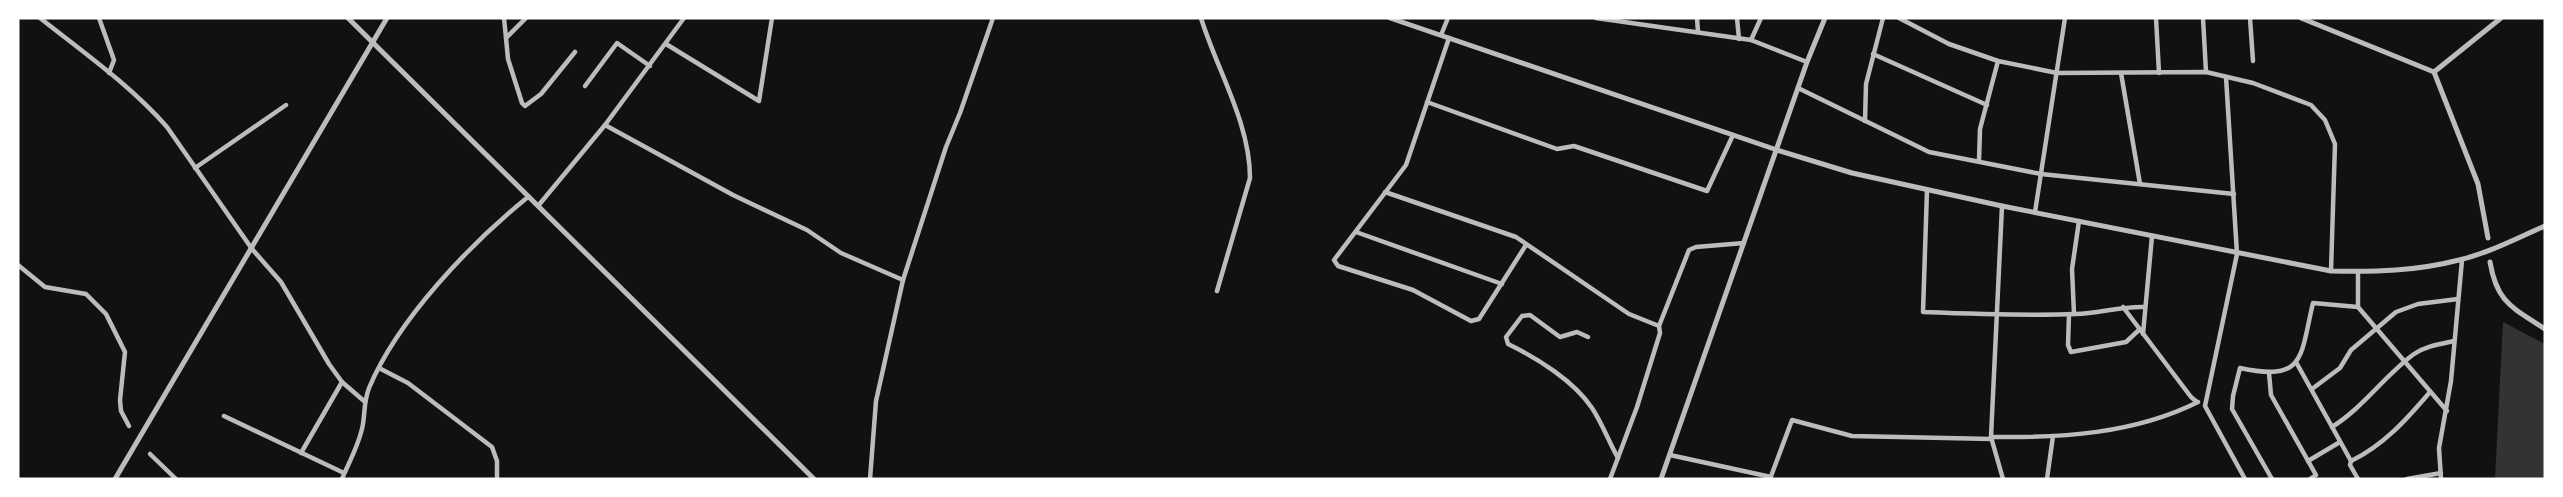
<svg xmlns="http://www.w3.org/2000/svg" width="2563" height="497" font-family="Roboto,sans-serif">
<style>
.water{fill:#333}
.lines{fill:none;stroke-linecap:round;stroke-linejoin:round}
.minor{stroke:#bcbcbc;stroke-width:4.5}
.tertiary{stroke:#bcbcbc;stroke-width:5}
</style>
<rect width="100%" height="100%" fill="#111"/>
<!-- water -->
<path class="water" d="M2503,322l42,22v135h-50z"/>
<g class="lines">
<!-- minor -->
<g class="minor">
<path d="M40,18c43,34 90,67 127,109l85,122 29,33 48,82 13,18 22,19"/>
<path d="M99,18l15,42 -5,13"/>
<path d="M504,18l2,20"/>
<path d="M526,18l-20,20 2,21 14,44 3,3 16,-12 34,-42"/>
<path d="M1201,18c16,52 49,105 49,160l-33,113"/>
<path d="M1596,18l155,22 56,22"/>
<path d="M1697,18l1,14"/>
<path d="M1737,18l2,21"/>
<path d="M1899,18l50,26 49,17 59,12 149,-1 47,11 58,22 14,15 10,24 -4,127"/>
<path d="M2156,18l3,55"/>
<path d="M2203,18l3,54"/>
<path d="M2250,18l3,43"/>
<path d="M1441,35l7,-17"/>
<path d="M1449,38l-43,127 -72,95 4,6 75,24 58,31 8,-2 47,-74"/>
<path d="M1751,40l10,-22"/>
<path d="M666,44l93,57 13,-83"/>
<path d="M1873,54l114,51"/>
<path d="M2121,73l19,111"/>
<path d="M2226,77l11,177 -32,152 40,73"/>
<path d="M585,86l32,-43 33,23"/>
<path d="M1798,88l131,64 112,22 193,20"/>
<path d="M1427,102l130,47 17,-3 133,45 26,-56"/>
<path d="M1865,121l1,-37 17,-66"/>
<path d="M605,125l128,70 74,35 34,23 62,27"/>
<path d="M1979,161l1,-32 18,-68"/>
<path d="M195,168l91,-63"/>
<path d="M1927,190l-4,122c51,2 102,4 153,2 24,-1 46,-8 69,-7"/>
<path d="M1385,192l131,45 113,77 30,12 30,-76 7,-3 48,-4"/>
<path d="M538,206l67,-81 79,-107"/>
<path d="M2002,206l-11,231 12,42"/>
<path d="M2035,212l30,-194"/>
<path d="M1356,232l146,52"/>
<path d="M18,265l27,22 41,7 20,20 19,38 -5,48 1,11 8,15"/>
<path d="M2358,272v35l89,104"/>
<path d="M2123,307l68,90 6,5"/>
<path d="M2069,314l-1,31 3,7 55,-10 14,-13"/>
<path d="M2074,314l-2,-45 7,-48"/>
<path d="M2143,334l9,-98"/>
<path d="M1588,337l-11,-5 -17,5 -30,-22 -8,1 -16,21 2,7c29,14 66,37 84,64 10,15 17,34 26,50"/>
<path d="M2296,362l55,99 -1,4 8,14"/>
<path d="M379,368l29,15 84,64 5,14v18"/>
<path d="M2269,373l2,22 45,80 -6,4"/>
<path d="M2312,389l28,-21 11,-18 45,-38 22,-8 40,-5"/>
<path d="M224,416l120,57"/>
<path d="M2332,427c32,-20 52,-51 82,-73 12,-8 26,-10 40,-13"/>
<path d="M1991,437c70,1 143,-3 207,-35"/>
<path d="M301,453l41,-71"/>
<path d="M150,454l26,25"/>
<path d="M1670,455l101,22"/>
<path d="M2308,461l32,-19"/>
<path d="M2351,461c33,-16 56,-42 79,-69"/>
<path d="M342,479c7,-17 18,-36 21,-55 2,-13 1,-23 6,-36 29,-69 101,-144 159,-191"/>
<path d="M870,479l6,-78 27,-121 43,-133 14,-34 33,-95"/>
<path d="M1610,479l27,-72 23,-74 -1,-7"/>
<path d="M1770,479l22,-59 60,16 140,3"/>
<path d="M2047,479l6,-43"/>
<path d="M2272,479l-40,-70 1,-13 7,-28c66,14 60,-11 73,-65l45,4"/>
<path d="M2407,479l34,-6"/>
<path d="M2441,479l-2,-31 12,-67 11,-121"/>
</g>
<!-- tertiary -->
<g class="tertiary">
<path d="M348,18l466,461"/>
<path d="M1390,18l387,132 75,23 150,33 329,65c44,1 86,0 128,-11 30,-7 58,-22 86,-34"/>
<path d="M2301,18l133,54 44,112 10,54"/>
<path d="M2434,72l67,-54"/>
<path d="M2490,262c7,41 22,45 55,67"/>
<path d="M115,479l272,-461"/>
<path d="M1661,479l146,-417 18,-44"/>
</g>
</g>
<!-- border -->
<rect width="2563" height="497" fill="none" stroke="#ffffff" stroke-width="39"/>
</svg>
